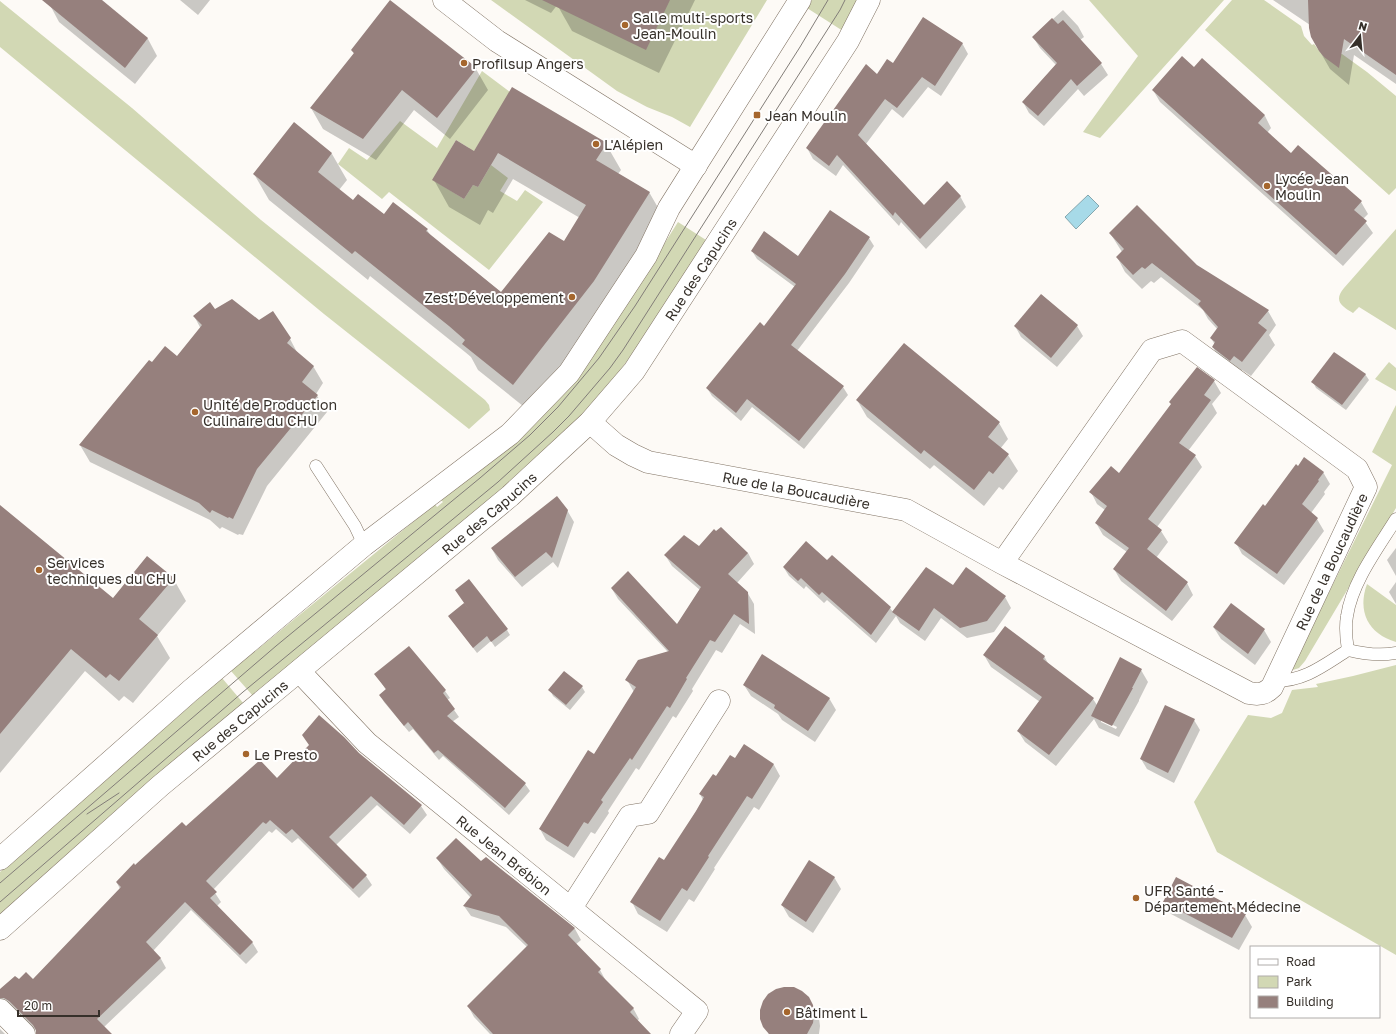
<svg xmlns="http://www.w3.org/2000/svg" width="1396" height="1034" font-family="'Golos Text',sans-serif">
<style>
.green{fill:#d2d8b4}
.water{fill:#a7dae8;stroke:#85a7af}
.shadow{fill:#0003;fill-rule:evenodd}
.building{fill:#96807d}
.lines{fill:none;stroke-linecap:round;stroke-linejoin:round}
.lane-casing{stroke:#817364;stroke-width:13}
.street-casing{stroke:#817364;stroke-width:23}
.lane{stroke:#fff;stroke-width:12}
.street{stroke:#fff;stroke-width:22}
.tram{stroke:#827d78;stroke-width:1}
.poi-dot{fill:#a5662d;stroke:#fff;stroke-width:1.5}
.labels{text-anchor:middle;dominant-baseline:central;stroke-width:4;stroke-linejoin:round;paint-order:stroke}
.poi-label{font-size:14px;fill:#36302a;stroke:#fff;text-anchor:start}
.street-label{font-size:14px;fill:#36302a;stroke:#fff}
</style>
<rect width="100%" height="100%" fill="#fdfaf6"/>
<!-- green -->
<g class="green">
<path d="M491,0h276l-77,127 -18,-10 -25,-10 -30,-16z"/>
<path d="M812,0h49l-18,31 -36,-23z"/>
<path d="M1089,0h135l-124,138 -17,-6 55,-76z"/>
<path d="M1232,0h32l37,26 3,10 8,9 2,-1 10,13 18,-3 25,18 29,24v92l-7,7 -184,-165z"/>
<path d="M0,1l132,107 129,112 224,180 4,5 1,5 -21,19 -145,-115 -324,-267z"/>
<path d="M482,71l28,21 -43,71 -6,-3 8,-12 -13,-8 -23,40 31,19 9,-14 5,2 13,-22 17,13 -8,13 17,10 8,-11 18,12 -54,68 -100,-78 -7,7 -44,-35 11,-16 18,12 33,-39 37,27z"/>
<path d="M678,222l28,18 -61,95 -18,26 -14,19 -64,71 -296,245 -22,-25 204,-167 2,3 6,-5 -3,-3 171,-171z"/>
<path d="M1396,229v101l-37,-23 -6,6c-11,-7 -20,-12 -9,-25z"/>
<path d="M1389,362l7,6v23l-21,-12z"/>
<path d="M1396,405v103l-91,153 -6,7 -9,3 102,-206 -20,-13z"/>
<path d="M1367,584l29,21v37c-28,-8 -39,-31 -29,-58z"/>
<path d="M1396,665v290l-179,-103 -23,-50 54,-87 23,3 11,-5 10,-23 26,-3 -2,-3 37,-8z"/>
<path d="M222,678l22,26 -244,211v-43z"/>
</g>
<!-- water -->
<path class="water" d="M1088,195l11,11 -23,23 -11,-12z"/>
<!-- shadow -->
<g class="shadow">
<path d="M54,0h46l48,39 9,17 -22,28 -76,-62 -9,-17z"/>
<path d="M180,0h30l-12,15z"/>
<path d="M525,0h36l-10,13z"/>
<path d="M563,0h132l-36,73 -87,-42 -13,-23z"/>
<path d="M1273,0h123v84l-42,-29 -5,30 -19,-16 -16,-28 -4,-16z"/>
<path d="M1063,10l15,16 6,11 -4,3 21,24 7,11 -24,21 -6,-7 -34,37 -15,-13 -6,-11 33,-37 -16,-17 -7,-11z"/>
<path d="M962,43l6,11 -27,42 -13,-9 -25,31 -11,-9 -26,35 58,62 36,-10 6,11 -40,42 -25,-27 -2,4 -56,-61 -7,11 -23,-17 -6,-11 70,-72 16,-11z"/>
<path d="M352,50l124,19 12,21 -38,49 -36,-29 -38,50 -53,-31 -12,-21 43,-54z"/>
<path d="M1202,60l63,56 6,12 -4,5 24,22 8,-8 62,55 7,12 -5,5 10,14 -30,33 -183,-164 -7,-12 42,-21z"/>
<path d="M294,124l38,30 15,26 -8,10 15,12 30,13 43,15 4,6 71,57 62,-51 16,-24 -67,-39 -20,34 -5,-3 -8,15 -31,-18 -15,-27 41,-28 131,-8 15,26 -3,4 31,18 15,26 -55,89 -81,103 -50,-40 -7,-13 -6,-5 -95,-76 -2,4 -99,-80 -15,-26z"/>
<path d="M1110,233l86,33 72,45 8,14 -7,10 6,10 -24,31 -9,-6 -3,5 -18,-13 -8,-15 2,-2 -4,-7 7,-8 -10,-11 -5,-9 -42,-33 -7,6 -3,-2 -9,8 -17,-17 -8,-15 5,-5z"/>
<path d="M869,238l5,8 -25,37 -52,68 46,36 5,8 -44,54 -52,-42 -11,14 -29,-25 -5,-8 58,-61 30,-40 -38,-28 -5,-8 46,6z"/>
<path d="M1042,295l35,31 6,10 -26,31 -36,-30 -6,-11z"/>
<path d="M215,311l44,10 31,18 8,15 15,12 10,17 -7,11 11,18 -60,74 -24,49 -4,-1 -1,1 -16,-8 -2,2 -10,-9 -120,-58 -10,-17 72,-81 25,-7 24,-28 -7,-13z"/>
<path d="M1365,374l4,6 -23,30 -30,-22 -3,-6z"/>
<path d="M1214,381l7,12 -9,11 5,9 -29,38 7,5 7,11 -45,60 4,4 7,11 -12,16 31,25 6,12 -21,26 -51,-40 -7,-12 13,-17 -24,-17 -7,-12 9,-13 -8,-6 -6,-12 29,-18z"/>
<path d="M857,400l142,23 9,16 -8,10 8,6 10,16 -15,19 -4,-3 -15,19 -50,-41 -4,4 -63,-52z"/>
<path d="M1323,472l7,12 -6,8 1,2 -14,19 6,6 7,12 -40,54 -42,-31 -6,-11 29,-36z"/>
<path d="M0,507l113,92 60,-21 13,23 -29,35 13,22 -37,45 -9,-7 -5,5 -34,-30 -85,102z"/>
<path d="M567,510l7,12 -16,46 -5,-6 -31,25 -24,-27 -6,-11z"/>
<path d="M716,532l32,21 6,11 -17,19 10,9 7,12 1,30 -15,-10 -18,29 -6,-3 -24,39 1,2 -17,27 -3,-2 -34,54 -3,-2 -28,43 1,2 -14,21 -4,-2 -17,26 -28,-18 -6,-11 54,-74 40,-63 -7,-12 41,-28 -50,-53 -6,-10 65,36 23,-35 -28,-24 -7,-11 34,-7z"/>
<path d="M1396,548v28l-9,-16z"/>
<path d="M832,556l58,52 3,4 112,-15 6,11 -17,24 -27,6 -26,-20 -16,23 -25,-18 -4,-7 -20,27 -49,-43 -3,3 -18,-17 -2,3 -15,-13 -5,-8 43,-7z"/>
<path d="M1396,582v22l-7,-12z"/>
<path d="M465,603l42,27 3,5 -15,12 -4,-6 -14,12 -28,-37z"/>
<path d="M1214,628l50,2 7,12 -16,23 -34,-26z"/>
<path d="M409,647l36,44 5,7 -3,2 12,17 -7,5 73,62 5,7 -21,24 -66,-59 -4,4 -26,-31 -4,3 -25,-30 -4,-7 6,-5 -10,-16z"/>
<path d="M984,655l60,1 5,9 44,34 4,6 44,-35 7,12 -9,18v1l-20,36 -20,-9 -5,-9 -38,47 -31,-24 -7,-11 22,-29 -49,-35zM1101,719l16,8 -1,2 -15,-7z"/>
<path d="M744,685l85,13 7,12 -21,32 -33,-22 -4,-6 -27,-18z"/>
<path d="M582,687l3,5 -15,18 -17,-14 -3,-6z"/>
<path d="M1194,720l6,10 -26,53 -27,-14 -6,-10z"/>
<path d="M358,753l63,53 6,9 -17,19 -33,-29 -41,40 30,31 6,9 -13,13 -61,-60 -6,5 -16,-14 -4,4 -3,-2 -56,59 8,12 -4,4 35,36 6,10 -12,12 -55,-54 -38,41 8,8 5,9 -62,59 4,7h-71v-2l-22,-22 -15,-9v-5l33,-16 87,-91 -3,-6 69,-56 91,-48z"/>
<path d="M736,760l38,5 6,11 -21,34 -5,-3 -40,61 1,1 -21,33 -5,-3 -22,33 -29,-18 -6,-12 33,-40 38,-62 -3,-6z"/>
<path d="M437,858l44,5 5,-5 89,71 6,11 -6,5 25,25 6,11 27,27 6,11 -2,2 11,13h-158l-16,-17 -6,-11 59,-59 -21,-20 -35,-11 -7,-10 7,-8 -27,-29z"/>
<path d="M834,877l7,12 -28,44 -24,-16 -7,-12z"/>
<path d="M1164,902l81,13 7,12 -13,23 -68,-36z"/>
<path d="M808,997l11,21 1,8 -1,8h-50l-5,-8z"/>
<path d="M0,1029l5,5h-5z"/>
</g>
<!-- building -->
<g class="building">
<path d="M42,0h60l46,38 -23,30z"/>
<path d="M390,0l87,68 -40,50 -35,-28 -39,49 -53,-31 44,-55 -3,-3z"/>
<path d="M542,0h128l-24,50z"/>
<path d="M1308,0h88v75l-52,-36 -5,29 -15,-11 -5,-6 -8,-14 -2,-9z"/>
<path d="M923,17l40,26 -28,43 -13,-9 -25,31 -12,-9 -27,36 66,70 23,-24 14,15 -41,43 -25,-27 -2,4 -56,-61 -8,11 -23,-18 60,-84 11,10 10,-15 6,4z"/>
<path d="M1052,18l6,6 5,-4 39,43 -25,23 -6,-7 -33,37 -16,-14 35,-39 -25,-26z"/>
<path d="M1182,56l12,11 8,-9 63,57 -7,8 33,30 7,-8 64,56 -8,9 13,11 -31,34 -184,-165z"/>
<path d="M512,87l95,56 -11,17 54,32 -56,89 -81,104 -51,-41 3,-4 -16,-14 -94,-75 -3,3 -99,-80 41,-52 38,31 -14,19 35,28 5,-6 26,20 9,-12 35,27 -2,2 75,61 48,-60 15,9 22,-36 -88,-52 -20,34 -5,-2 -9,14 -32,-19 24,-40 18,11z"/>
<path d="M1137,205l60,60 72,45 -11,13 9,7 -25,32 -8,-6 -4,5 -18,-14 3,-5 -5,-4 8,-11 -20,-23 3,-3 -49,-38 -7,6 -3,-2 -9,8 -17,-18 8,-8 -15,-16z"/>
<path d="M830,210l40,27 -25,37 -54,71 53,41 -45,55 -52,-42 -11,14 -30,-25 54,-66 4,4 32,-42 -45,-33 13,-20 34,25z"/>
<path d="M1041,294l37,31 -27,33 -37,-32z"/>
<path d="M232,299l27,21 14,-9 18,27 -4,5 27,23 -12,16 16,13 -61,74 -24,50 -4,-2 -1,1 -16,-8 -2,3 -11,-10 -120,-58 70,-85 3,2 13,-16 12,10 25,-31 -9,-9 17,-14 5,7z"/>
<path d="M904,343l96,79 -12,15 21,17 -16,20 -4,-3 -15,19 -50,-40 -3,4 -65,-54z"/>
<path d="M1334,352l32,22 -24,31 -31,-23z"/>
<path d="M1197,367l18,13 -11,15 7,5 -32,43 17,12 -48,64 14,11 -15,19 41,33 -22,29 -53,-42 16,-21 -34,-25 12,-17 -18,-14 22,-26 8,7 52,-69 -2,-2z"/>
<path d="M1304,457l20,15 -6,8 1,1 -17,23 16,14 -41,56 -43,-31 29,-39 2,2 31,-42 2,2z"/>
<path d="M557,496l11,14 -16,48 -6,-6 -31,25 -24,-29z"/>
<path d="M0,505l113,93 34,-42 27,22 -35,41 19,16 -39,46 -9,-7 -4,4 -35,-29 -71,85z"/>
<path d="M721,527l27,26 -20,21 20,18 1,32 -15,-10 -19,28 -5,-2 -24,38 1,1 -17,29 -3,-2 -35,54 -2,-2 -29,42 2,2 -15,22 -4,-2 -16,25 -29,-18 49,-79 6,4 42,-67 -11,-7 13,-20 31,-9 -58,-63 17,-17 49,53 24,-37 -37,-32 20,-20 15,11 15,-17 2,2z"/>
<path d="M806,541l21,19 5,-5 59,52 -20,28 -49,-43 -3,3 -18,-17 -3,3 -15,-14z"/>
<path d="M926,567l27,18 13,-18 40,29 -19,25 -27,7 -26,-20 -15,23 -27,-19z"/>
<path d="M469,579l39,50 -17,13 -4,-6 -14,12 -25,-32 16,-13 5,7 -14,-20z"/>
<path d="M1231,603l34,26 -17,25 -35,-27z"/>
<path d="M1005,626l40,30 -2,3 51,39 -45,57 -32,-24 25,-34 -59,-42z"/>
<path d="M409,646l37,44 -3,3 12,16 -8,7 79,67 -21,25 -67,-58 -4,3 -26,-31 -4,4 -25,-31 7,-6 -12,-15z"/>
<path d="M762,654l68,44 -22,33 -34,-23 1,-3 -32,-20z"/>
<path d="M1120,657l22,12 -10,19h1l-21,38 -21,-10z"/>
<path d="M564,671l19,15 -17,19 -18,-15z"/>
<path d="M1165,705l30,14 -27,54 -28,-14z"/>
<path d="M319,715l25,22 15,16 63,52 -18,20 -33,-29 -42,41 38,38 -14,14 -61,-60 -6,5 -16,-14 -4,4 -3,-2 -57,59 11,11 -7,6 43,44 -13,13 -55,-53 -39,40 15,16 -64,61 15,15h-76v-4l-3,-5 -24,-24 -5,-3h-4v-9l15,-13 4,3 7,-7 7,7 88,-92 -5,-5 18,-19 1,2 47,-43 4,4 74,-66 17,18 32,-33 -7,-10z"/>
<path d="M744,744l30,20 -22,35 -5,-3 -39,60 1,1 -22,34 -5,-3 -22,33 -30,-19 29,-45 5,3 32,-49 8,-14 -5,-3 14,-20 3,2 14,-21 5,3z"/>
<path d="M456,838l25,23 5,-4 89,71 -7,7 33,34 -3,3 36,36 -4,4 21,22h-158l-26,-28 61,-61 -29,-29 -36,-10 9,-11 -36,-37z"/>
<path d="M809,860l26,17 -29,45 -25,-17z"/>
<path d="M1176,877l70,37 -14,24 -69,-36z"/>
<path d="M784,987h10l8,4 7,6 4,8 1,9 -1,9 -6,11h-38l-6,-7 -3,-8v-9l3,-9 5,-7 8,-5z"/>
</g>
<g class="lines">
<!-- lane casing -->
<g class="lane-casing">
<g id="lane">
<path d="M316,466l39,60 9,19"/>
<path d="M1348,650c-2,-12 -3,-23 -1,-34 5,-34 31,-68 49,-97"/>
<path d="M1275,681c30,0 49,-16 73,-31 16,4 31,6 48,3"/>
</g>
</g>
<!-- street casing -->
<g class="street-casing">
<g id="street">
<path d="M444,0l53,41 199,125"/>
<path id="s1" d="M590,422l26,23 17,10 15,7 258,48 96,53 247,130c10,2 16,1 23,-6l94,-200 -9,-18 -175,-128 -30,9 -150,213"/>
<path id="s2" d="M299,671l68,72 330,268 -16,23"/>
<path d="M0,859l190,-168 174,-146 146,-111 59,-61 77,-117 23,-48 131,-208"/>
<path d="M571,908l59,-92 18,-3 71,-112"/>
<path id="s3" d="M0,929l160,-143 350,-290 80,-74 44,-51 214,-330 21,-41"/>
<path d="M0,1010l24,24"/>
</g>
</g>
<!-- lane -->
<use href="#lane" class="lane"/>
<!-- street -->
<use href="#street" class="street"/>
<!-- tram -->
<g class="tram">
<path d="M87,814l32,-21"/>
<path d="M0,883l276,-237 204,-168 50,-43 28,-28 41,-49 36,-52 165,-259 28,-47"/>
<path d="M0,902l243,-210 255,-210 55,-50 16,-16 41,-48 13,-18 217,-340 5,-10"/>
</g>
</g>
<!-- markers -->
<g class="poi-dot">
<circle cx="625" cy="25" r="4"/>
<circle cx="464" cy="63" r="4"/>
<rect x="753" y="111" width="8" height="8" rx="2"/>
<circle cx="596" cy="144" r="4"/>
<circle cx="1267" cy="186" r="4"/>
<circle cx="572" cy="297" r="4"/>
<circle cx="195" cy="412" r="4"/>
<circle cx="39" cy="570" r="4"/>
<circle cx="246" cy="754" r="4"/>
<circle cx="1136" cy="898" r="4"/>
<circle cx="787" cy="1012" r="4"/>
</g>
<g class="labels">
<!-- poi labels -->
<g class="poi-label">
<text x="633" y="17">Salle multi-sports<tspan x="633" dy="16">Jean-Moulin</tspan></text>
<text x="472" y="63">Profilsup Angers</text>
<text x="765" y="115">Jean Moulin</text>
<text x="604" y="144">L'Alépien</text>
<text x="1275" y="178">Lycée Jean<tspan x="1275" dy="16">Moulin</tspan></text>
<text x="564" y="297" text-anchor="end">Zest’Développement</text>
<text x="203" y="404">Unité de Production<tspan x="203" dy="16">Culinaire du CHU</tspan></text>
<text x="47" y="562">Services<tspan x="47" dy="16">techniques du CHU</tspan></text>
<text x="254" y="754">Le Presto</text>
<text x="1144" y="890">UFR Santé -<tspan x="1144" dy="16">Département Médecine</tspan></text>
<text x="795" y="1012">Bâtiment L</text>
</g>
<!-- street labels -->
<g class="street-label">
<text stroke="none"><textPath href="#s3" startOffset="967">Rue des Capucins</textPath></text>
<text stroke="none"><textPath href="#s1" startOffset="222">Rue de la Boucaudière</textPath></text>
<text stroke="none"><textPath href="#s3" startOffset="642">Rue des Capucins</textPath></text>
<text stroke="none"><textPath href="#s1" startOffset="886">Rue de la Boucaudière</textPath></text>
<text stroke="none"><textPath href="#s3" startOffset="318">Rue des Capucins</textPath></text>
<text stroke="none"><textPath href="#s2" startOffset="276">Rue Jean Brébion</textPath></text>
</g>
</g>
<!-- legend -->
<rect x="1250" y="946" width="130" height="72" fill="#ffffff" stroke="#afacaa"/>
<rect x="1258" y="959" width="20" height="6" fill="#ffffff" stroke="#afacaa"/>
<text x="1286" y="966" font-size="12" fill="#36302a">Road</text>
<rect x="1258" y="976" width="20" height="12" fill="#d2d8b4" stroke="#afacaa"/>
<text x="1286" y="986" font-size="12" fill="#36302a">Park</text>
<rect x="1258" y="996" width="20" height="12" fill="#96807d" stroke="#afacaa"/>
<text x="1286" y="1006" font-size="12" fill="#36302a">Building</text>
<!-- north arrow -->
<g transform="translate(1360 36) rotate(16)" stroke="#ffffff" stroke-width="3" paint-order="stroke">
<path d="M0-3L7 15L0 10L-7 15Z" fill="#36302a"/>
<text y="-6" font-size="11" font-weight="bold" text-anchor="middle" fill="#36302a">N</text>
</g>
<!-- scale -->
<path d="M18 1010v6h81v-6" fill="none" stroke="#36302a" stroke-width="2"/>
<text x="24" y="1010" font-size="12" fill="#36302a" stroke="#ffffff" stroke-width="3" paint-order="stroke">20 m</text>
</svg>
